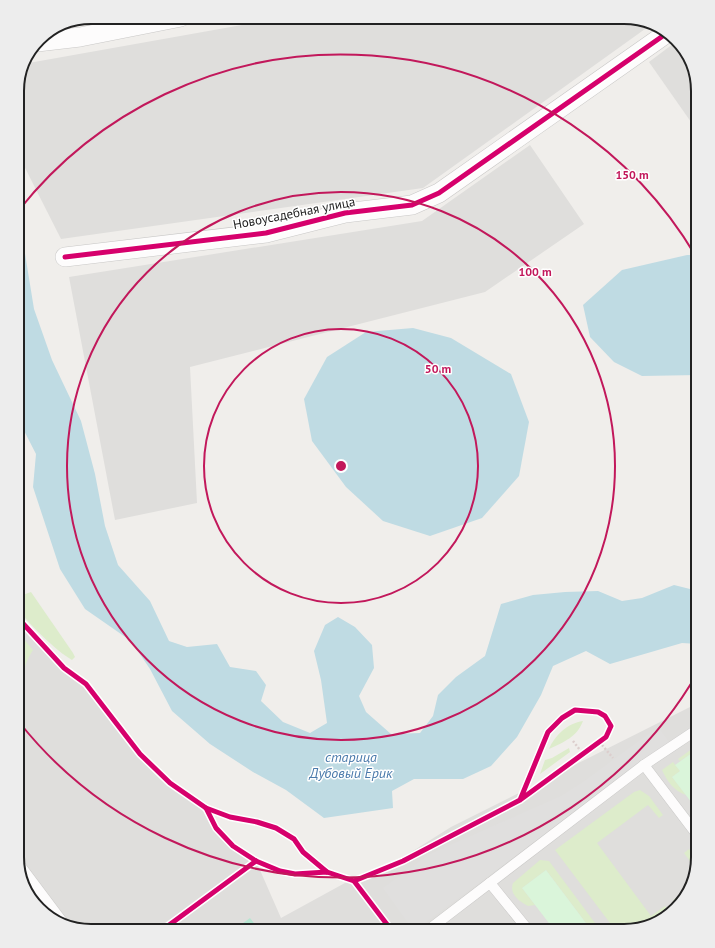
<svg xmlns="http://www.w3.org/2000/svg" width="715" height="948" font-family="'PT Sans',sans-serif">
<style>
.residential{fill:#dfdedc}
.grass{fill:#ddeccb}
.park{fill:#daf5da}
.pitch{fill:#b7e6d2}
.parking{fill:#e0dfde}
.water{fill:#bfdbe3}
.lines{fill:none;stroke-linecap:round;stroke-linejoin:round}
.service-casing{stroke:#c9c8c7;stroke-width:11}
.minor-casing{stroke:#c9c8c7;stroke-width:20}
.path{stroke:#dccecd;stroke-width:2.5;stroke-dasharray:2 2;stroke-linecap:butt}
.service{stroke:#fdfcfc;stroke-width:10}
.minor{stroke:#fdfcfc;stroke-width:19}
.cycleway-casing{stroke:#fff;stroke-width:8}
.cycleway{stroke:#d6006c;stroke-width:5}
.ring{fill:none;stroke:#c2185b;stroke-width:2}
.labels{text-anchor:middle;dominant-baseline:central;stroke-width:3;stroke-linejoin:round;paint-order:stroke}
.street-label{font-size:13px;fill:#222;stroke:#fff}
.water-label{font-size:14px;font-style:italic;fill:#4a7aab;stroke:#fff}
.rim{fill:none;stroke:#222;stroke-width:2}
.centre{fill:#c2185b;stroke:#fff;stroke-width:2}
.ring-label{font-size:12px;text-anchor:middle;font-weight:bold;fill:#c2185b;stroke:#fff;stroke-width:3;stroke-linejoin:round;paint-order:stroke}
</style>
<rect width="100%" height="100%" fill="#f0eeeb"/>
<!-- residential -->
<g class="residential">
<path d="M287,17h342l23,7 -229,164 -362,51 -44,-87v-66l6,-22z"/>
<path d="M677,41l9,9 12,41v41l-49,-70z"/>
<path d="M530,145l54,79 -99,68 -295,75 7,136 -82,17 -46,-243 353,-56z"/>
<path d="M17,612l48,62 -1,-6 22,16 54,70 30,29 36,25 10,20 17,18 23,15 25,57 84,-46 21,-7 19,-9 46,-29 247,-124v155l-10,36 -23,25 -40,12h-535l-36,-10 -25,-23 -12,-41z"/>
</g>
<!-- grass -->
<g class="grass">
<path d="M31,592l42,61 2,4 -3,3c-16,-9 -44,-37 -55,-52v-11z"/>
<path d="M17,631l16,19c-8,13 -10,20 -9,35l-7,6z"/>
<path d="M583,721c-6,16 -19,21 -34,28 6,-14 19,-26 34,-28z"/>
<path d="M696,746l2,3v12l-6,-8 -12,8 -2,-2z"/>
<path d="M569,748l1,4 -30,22 5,-14 7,-2z"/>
<path d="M673,762l7,9 -8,6 14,18c-12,-4 -19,-14 -24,-25z"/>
<path d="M640,790l9,6 14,19 -4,3 -11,-13 -51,38 54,73 14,-10 6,7 -6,6 -40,12h-9l-61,-81 79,-58z"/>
<path d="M689,849l8,12 -2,7 -11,-15z"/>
<path d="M540,860l9,1 52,70h-9l-46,-61 -24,18 13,17 -7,1c-9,-5 -19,-12 -15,-23z"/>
<path d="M690,888l-2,6 -11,12 -4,-6z"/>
</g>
<!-- park -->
<g class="park">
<path d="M692,753l6,8v50l-26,-34 8,-6 -5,-6z"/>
<path d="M546,870l46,61h-37l-33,-43z"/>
</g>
<!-- pitch -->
<path class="pitch" d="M250,918l10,13h-28z"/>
<!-- parking -->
<path class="parking" d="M658,727l11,15 -255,189 -31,-43 47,-34 131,-58 22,-14z"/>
<!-- water -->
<g class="water">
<path d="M17,226l5,9 12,74 18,51 29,61 14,53 10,52 13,39 32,36 19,40 18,6 30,-3 13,23 26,4 10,14 -5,16 22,21 27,11 17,-10 -6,-43 -7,-29 11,-26 13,-8 17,10 17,18 2,23 -15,28 7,16 25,22 29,-1 13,-17 5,-21 18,-18 29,-21 16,-52 32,-9 32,-3 33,-1 24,10 20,-3 32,-13 24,6v53l-16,-1 -72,21 -24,-13 -33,15 -12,29 -24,42 -26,29 -28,13h-49l-22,12 1,17 -69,10 -38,-28 -33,-18 -43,-28 -38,-33 -22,-42 -19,-28 -46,-32 -25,-40 -27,-82 3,-33 -19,-37z"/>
<path d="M687,255h11v120l-56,1 -28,-14 -24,-25 -7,-32 39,-35z"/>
<path d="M413,328l38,10 60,36 18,48 -10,54 -37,42 -52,18 -47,-15 -37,-34 -34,-46 -8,-42 23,-42 39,-25z"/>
</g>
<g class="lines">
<!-- service casing -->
<g class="service-casing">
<g id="service">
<path d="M644,765l54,71"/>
<path d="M19,864l45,60"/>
<path d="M490,883l39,48"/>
<path d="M427,931l217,-166 54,-36"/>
</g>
</g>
<!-- minor casing -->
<g class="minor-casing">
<g id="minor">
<path d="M37,42l43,-5 101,-20"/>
<path d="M65,257l201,-24 79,-20 67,-8 27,-12 228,-160"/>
</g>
</g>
<!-- path -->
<g class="path">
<path d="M573,741l7,9"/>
<path d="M602,745l11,13"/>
</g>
<!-- service -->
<use href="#service" class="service"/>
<!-- minor -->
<use href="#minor" class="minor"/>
<!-- cycleway casing -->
<g class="cycleway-casing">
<g id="cycleway">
<path d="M65,257l201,-24 79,-20 67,-8 27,-12 228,-160"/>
<path d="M17,617l47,51 22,16 54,70 30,29 36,25 10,20 17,18 23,15 24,10 15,3 32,-2 27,9 49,-20 117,-61 86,-63 5,-11 -6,-10 -7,-4 -23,-2 -13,8 -14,14 -28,68"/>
<path d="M206,808l24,9 27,5 19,6 18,11 9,13 24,20"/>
<path d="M354,881l38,50"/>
<path d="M161,931l95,-70"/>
</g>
</g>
<!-- cycleway -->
<use href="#cycleway" class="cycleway"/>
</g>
<!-- distance rings -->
<g class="ring">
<circle cx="341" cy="466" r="137"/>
<circle cx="341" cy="466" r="274"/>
<path d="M698 672A412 412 0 0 1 19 722M19 210A412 412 0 0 1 698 260"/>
</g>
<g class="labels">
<!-- street labels -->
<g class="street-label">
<text transform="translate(294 213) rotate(-11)">Новоусадебная улица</text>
</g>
<!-- water labels -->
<g class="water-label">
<text x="351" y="757">старица<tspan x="351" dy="16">Дубовый Ерик</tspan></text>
</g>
</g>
<!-- crop -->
<path d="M0 0H715V948H0ZM91 24H624A67 67 0 0 1 691 91V857A67 67 0 0 1 624 924H91A67 67 0 0 1 24 857V91A67 67 0 0 1 91 24Z" fill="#ededed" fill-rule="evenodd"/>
<path class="rim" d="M91 24H624A67 67 0 0 1 691 91V857A67 67 0 0 1 624 924H91A67 67 0 0 1 24 857V91A67 67 0 0 1 91 24Z"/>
<circle cx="341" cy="466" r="6" class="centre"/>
<g class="ring-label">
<text x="632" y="179">150 m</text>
<text x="535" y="276">100 m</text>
<text x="438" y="373">50 m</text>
</g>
</svg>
